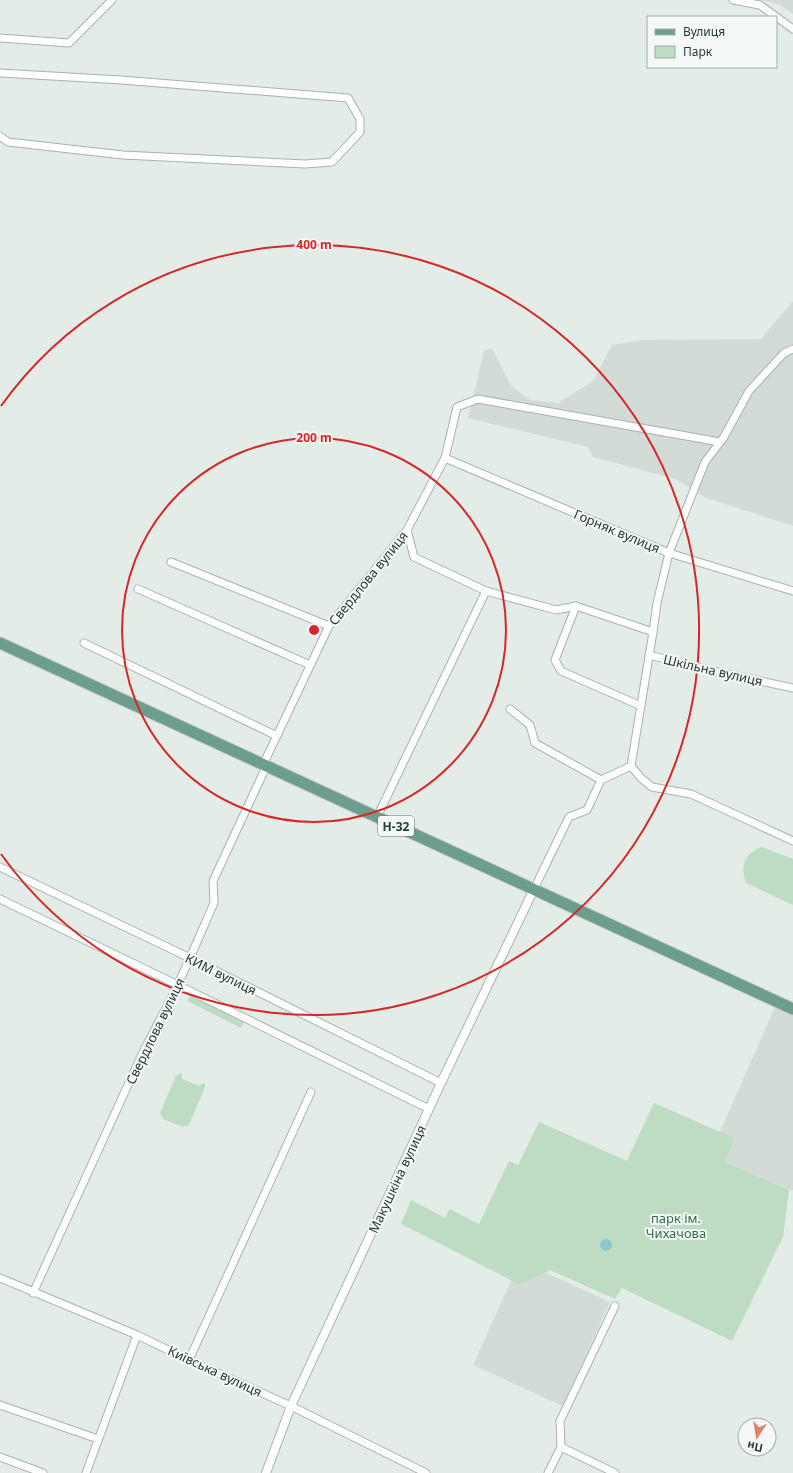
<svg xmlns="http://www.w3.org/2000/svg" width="793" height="1473" font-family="'Noto Sans',sans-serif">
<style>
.built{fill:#d2dbd6}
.green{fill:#bedbc4}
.water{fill:#91c6cb}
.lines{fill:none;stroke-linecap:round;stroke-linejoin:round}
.minor-casing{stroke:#a6b3ae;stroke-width:9}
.tertiary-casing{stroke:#a6b3ae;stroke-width:10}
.primary-casing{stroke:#c2c8c6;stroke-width:13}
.minor{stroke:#fff;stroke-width:7}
.tertiary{stroke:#fff;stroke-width:8}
.primary{stroke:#6c9d8d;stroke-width:11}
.ring{fill:none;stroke:#d62828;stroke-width:2}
.labels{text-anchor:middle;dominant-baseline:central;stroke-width:4;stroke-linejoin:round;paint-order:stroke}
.shield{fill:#f4f8f6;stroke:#63746e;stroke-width:1}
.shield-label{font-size:12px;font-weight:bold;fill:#253b34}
.street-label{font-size:13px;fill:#253b34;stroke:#f4f8f6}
.park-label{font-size:13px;fill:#336e46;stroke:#f4f8f6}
.centre{fill:#d62828;stroke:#f4f8f6;stroke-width:2}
.ring-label{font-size:12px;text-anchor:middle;font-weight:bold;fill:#d62828;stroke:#f4f8f6;stroke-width:4;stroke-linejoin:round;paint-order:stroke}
</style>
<rect width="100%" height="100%" fill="#e3ece7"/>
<!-- built -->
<g class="built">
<path d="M763,0h30v14l-13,-9z"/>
<path d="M793,301v225l-89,-29 -28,-18 -83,-22 -5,-10 -120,-29 16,-67 8,-3 19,38 19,14 28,3 35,-22 19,-36 31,-5 118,-1z"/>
<path d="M775,1007l18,9v174h-4l-64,-28 9,-24 -14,-6z"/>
<path d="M520,1261l90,41 -47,104 -90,-41z"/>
</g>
<!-- green -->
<g class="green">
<path d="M762,847l31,12v46l-47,-22c-6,-17 -2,-30 16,-36z"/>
<path d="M190,996l54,26 -3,6 -54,-27z"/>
<path d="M181,1073l1,1v5l18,7 2,-3 3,1v3l-16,38 -6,2 -20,-8 -3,-6 16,-37z"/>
<path d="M654,1103l80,35 -9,24 64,28 -6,47 -51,104 -110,-53 -7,11 -65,-29 -31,14 -118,-60 10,-24 34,18 5,-9 29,15 30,-63 9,4 21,-43 88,39z"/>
</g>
<!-- water -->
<circle class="water" cx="606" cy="1245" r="6"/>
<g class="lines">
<!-- minor casing -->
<g class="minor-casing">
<g id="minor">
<path d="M733,0l27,5 33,24"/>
<path d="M0,38l69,5 43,-43"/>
<path d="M0,73l121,7 227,18 12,21v13l-28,30 -27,2 -182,-9 -115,-13 -8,-6"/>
<path d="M445,458l224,95 124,38"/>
<path d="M407,530l7,27 72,34 70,19 20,-4 77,26 -22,134 -30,14 -14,30 -18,7 -35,72"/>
<path d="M171,562l158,64"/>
<path d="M138,589l172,76"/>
<path d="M576,606l-21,54 6,11 80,35"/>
<path d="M653,632l4,-29 12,-50 36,-91 19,-25 25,-46 35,-38 9,-4"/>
<path d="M84,643l193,93"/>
<path d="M649,655l64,16 80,17"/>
<path d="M510,709l20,16 5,18 66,37"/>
<path d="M263,765l66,-139 78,-96 38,-72 12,-51 21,-8 242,43"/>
<path d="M631,766l10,12 11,9 39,7 102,47"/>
<path d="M377,817l109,-226"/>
<path d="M0,867l190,91 251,125"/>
<path d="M0,899l178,86 251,124"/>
<path d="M0,1278l137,57 52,25 102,46 135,67"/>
<path d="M33,1293l110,-241 29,-55 18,-39 24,-55 -1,-22 53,-114"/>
<path d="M189,1360l122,-268"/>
<path d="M0,1405l98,34"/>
<path d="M561,1447l54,26"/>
<path d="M0,1457l43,16"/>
<path d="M86,1473l51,-138"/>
<path d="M548,1473l13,-26 -1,-26 55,-115"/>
</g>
</g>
<!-- tertiary casing -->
<g class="tertiary-casing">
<path id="tertiary" d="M266,1473l25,-67 150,-323 93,-194"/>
</g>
<!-- primary casing -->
<g class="primary-casing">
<path id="primary" d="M0,643l793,366"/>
</g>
<!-- minor -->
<use href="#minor" class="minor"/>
<!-- tertiary -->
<use href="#tertiary" class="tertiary"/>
<!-- primary -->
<use href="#primary" class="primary"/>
</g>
<!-- distance rings -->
<g class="ring">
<circle cx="314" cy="630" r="192"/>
<path d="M1 406A385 385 0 1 1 1 854"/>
</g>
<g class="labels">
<!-- shield labels -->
<rect class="shield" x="378" y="816" width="36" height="20" rx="3"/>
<g class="shield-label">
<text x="396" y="826">Н-32</text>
</g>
<!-- street labels -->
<g class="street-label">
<text transform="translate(617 531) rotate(23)">Горняк вулиця</text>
<text transform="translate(368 578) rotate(-51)">Свердлова вулиця</text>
<text transform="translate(713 670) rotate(13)">Шкільна вулиця</text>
<text transform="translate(221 974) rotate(26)">КИМ вулиця</text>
<text transform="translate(155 1031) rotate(-64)">Свердлова вулиця</text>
<text transform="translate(397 1179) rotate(-65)">Макушкіна вулиця</text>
<text transform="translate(215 1371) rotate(25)">Київська вулиця</text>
</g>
<!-- park labels -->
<g class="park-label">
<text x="676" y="1218">парк ім.<tspan x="676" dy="15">Чихачова</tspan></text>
</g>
</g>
<circle cx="314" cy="630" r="6" class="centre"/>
<g class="ring-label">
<text x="314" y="249">400 m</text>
<text x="314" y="442">200 m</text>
</g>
<!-- legend -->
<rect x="647" y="16" width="130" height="52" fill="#f4f8f6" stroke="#a1aca8"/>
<rect x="655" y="29" width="20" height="6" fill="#6c9d8d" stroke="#a1aca8"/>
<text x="683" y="36" font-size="12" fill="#253b34">Вулиця</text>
<rect x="655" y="46" width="20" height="12" fill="#bedbc4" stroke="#a1aca8"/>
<text x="683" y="56" font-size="12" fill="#253b34">Парк</text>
<!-- north arrow -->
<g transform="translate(757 1437) rotate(192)"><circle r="19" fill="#f4f8f6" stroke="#a1aca8"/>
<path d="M0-3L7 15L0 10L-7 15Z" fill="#e48069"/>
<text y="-6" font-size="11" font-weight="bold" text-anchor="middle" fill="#253b34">Пн</text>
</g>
</svg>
